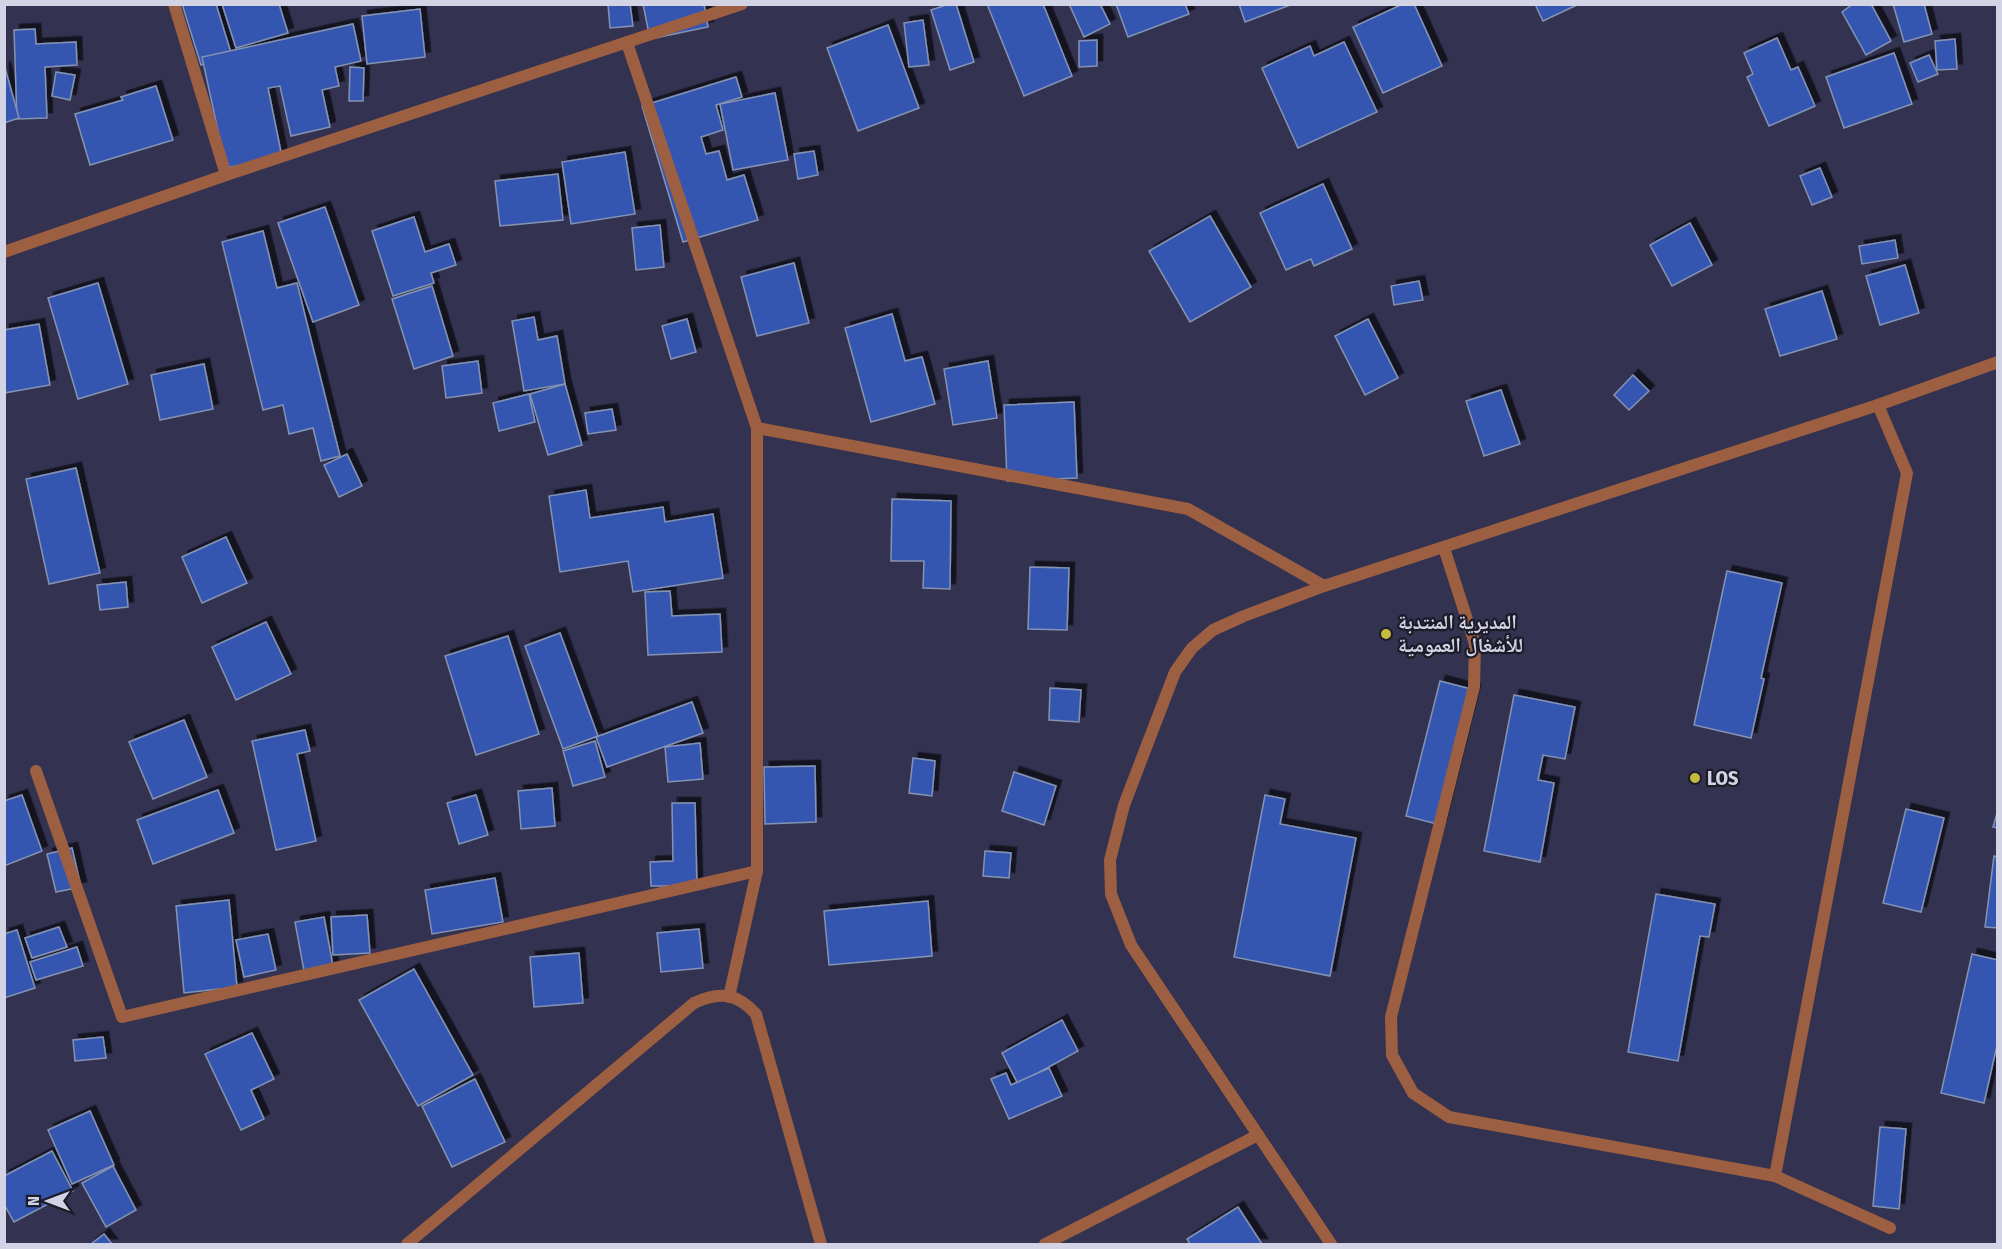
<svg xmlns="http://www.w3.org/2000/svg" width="2002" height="1249" font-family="'Fira Sans Condensed','Noto Naskh Arabic',sans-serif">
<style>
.building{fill:#3657b0;stroke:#8493b4;stroke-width:1.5;filter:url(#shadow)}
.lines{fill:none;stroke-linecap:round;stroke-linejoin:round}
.minor{stroke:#9d5f41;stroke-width:12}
.tertiary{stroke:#9d5f41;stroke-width:12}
.poi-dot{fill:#c4bc3d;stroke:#1c1c29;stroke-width:2}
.labels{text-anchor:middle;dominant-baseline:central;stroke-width:4.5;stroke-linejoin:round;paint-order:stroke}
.poi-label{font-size:20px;font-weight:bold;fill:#d3d3e6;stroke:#1c1c29;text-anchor:start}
</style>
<defs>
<filter id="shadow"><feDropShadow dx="5.5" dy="-5.5" stdDeviation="0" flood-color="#0009"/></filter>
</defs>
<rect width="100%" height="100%" fill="#333250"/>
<!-- building -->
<g class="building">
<path d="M182,4h34l16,52 -31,9z"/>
<path d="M222,4h57l9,29 -52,15z"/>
<path d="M608,4h22l3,22 -23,2z"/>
<path d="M643,4h61l4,23 -58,12z"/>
<path d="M949,4h7l18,58 -24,8 -19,-60z"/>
<path d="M987,4h56l29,72 -48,20z"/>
<path d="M1069,4h31l10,20 -26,13z"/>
<path d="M1116,4h69l4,10 -61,23z"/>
<path d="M1239,4h54l-48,18z"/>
<path d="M1403,4h11l28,62 -59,27 -30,-66z"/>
<path d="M1535,4h44l-36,17z"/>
<path d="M1853,4h18l20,37 -25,14 -24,-43z"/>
<path d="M1893,4h31l8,30 -28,8z"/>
<path d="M420,9l5,48 -58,7 -5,-48z"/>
<path d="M923,20l6,45 -20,2 -5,-44z"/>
<path d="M353,24l8,37 -26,6 4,19 -17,4 8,37 -39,9 -11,-50 -12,2 14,69 -56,11 -24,-111z"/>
<path d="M888,25l31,83 -61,23 -31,-83z"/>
<path d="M35,29l1,15 40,-2 1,23 -32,2 2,51 -30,1 -3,-89z"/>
<path d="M1777,38l14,32 7,-3 17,39 -46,20 -22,-49 6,-3 -9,-21z"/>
<path d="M1955,39l2,30 -20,1 -2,-29z"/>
<path d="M1097,40v26l-18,1v-26z"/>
<path d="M1344,42l33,70 -79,36 -36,-80 48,-22 4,10z"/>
<path d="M1894,53l18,51 -68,24 -18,-51z"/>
<path d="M1929,55l9,19 -20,8 -8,-19z"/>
<path d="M350,67l14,1 -1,33h-14z"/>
<path d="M5,68l14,50 -15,5v-55z"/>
<path d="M56,72l19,3 -5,25 -18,-4z"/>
<path d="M736,77l6,20 -26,8 7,25 -22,7 5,17 13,-3 8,29 17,-5 14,45 -75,22 -41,-136z"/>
<path d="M156,86l17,54 -83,25 -15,-51 48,-14 -2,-3z"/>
<path d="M775,93l13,67 -55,10 -13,-66z"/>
<path d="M814,151l4,24 -20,4 -4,-25z"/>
<path d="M625,152l10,62 -64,10 -9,-62z"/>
<path d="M1820,168l12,29 -20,8 -12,-29z"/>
<path d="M558,174l5,46 -63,6 -5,-45z"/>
<path d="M1323,184l29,65 -38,17 -3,-7 -25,11 -26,-57z"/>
<path d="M325,207l34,98 -46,17 -35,-99z"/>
<path d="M1210,216l41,71 -61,35 -41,-71z"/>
<path d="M414,217l11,35 24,-8 7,21 -25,8 3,10 -41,13 -21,-65z"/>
<path d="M1690,223l22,42 -40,21 -22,-41z"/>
<path d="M660,225l4,42 -28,3 -4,-42z"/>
<path d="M263,231l14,57 20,-5 43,173 -19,5 -8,-33 -24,6 -6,-29 -20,5 -41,-168z"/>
<path d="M1895,240l3,18 -36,6 -3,-18z"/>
<path d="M794,263l15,60 -52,13 -16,-59z"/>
<path d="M1905,265l14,48 -39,12 -14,-49z"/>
<path d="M1419,281l4,19 -29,5 -3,-19z"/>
<path d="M98,283l30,101 -50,15 -30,-101z"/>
<path d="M432,286l21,70 -39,13 -22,-70z"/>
<path d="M1822,291l15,48 -57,17 -15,-47z"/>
<path d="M892,314l13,47 17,-4 13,47 -64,18 -26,-94z"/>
<path d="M534,317l4,23 19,-4 8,48 -41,7 -12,-70z"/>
<path d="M687,319l9,33 -25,7 -9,-33z"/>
<path d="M1368,319l30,59 -33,17 -30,-59z"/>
<path d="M39,324l11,61 -46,8v-63z"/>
<path d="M478,361l4,32 -36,5 -4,-32z"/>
<path d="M988,361l9,57 -44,7 -9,-56z"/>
<path d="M204,364l9,45 -53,11 -9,-45z"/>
<path d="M1633,375l16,16 -20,19 -15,-15z"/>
<path d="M565,384l17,61 -34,10 -18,-61z"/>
<path d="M1501,390l19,54 -36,12 -18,-55z"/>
<path d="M529,394l6,28 -36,9 -6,-28z"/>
<path d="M1074,402l3,76 -70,3 -3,-76z"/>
<path d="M612,409l4,21 -28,4 -3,-21z"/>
<path d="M347,454l15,32 -23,11 -15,-32z"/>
<path d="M76,468l24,105 -51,11 -23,-105z"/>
<path d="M586,490l4,28 73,-11 2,15 48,-8 10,64 -90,14 -5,-31 -68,11 -11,-76z"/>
<path d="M892,499l59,2 -1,88 -27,-1 1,-27h-33z"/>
<path d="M226,537l21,46 -45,20 -20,-46z"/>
<path d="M1030,567l39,1 -2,62 -39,-1z"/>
<path d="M1727,571l55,12 -21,95 3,1 -13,59 -57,-13z"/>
<path d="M126,582l2,25 -28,3 -3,-25z"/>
<path d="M670,591l2,25 48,-2 2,38 -74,3 -3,-63z"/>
<path d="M266,622l25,52 -55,26 -24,-53z"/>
<path d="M560,633l38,103 -35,13 -38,-103z"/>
<path d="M508,636l31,98 -63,21 -31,-99z"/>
<path d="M1440,681l35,9 -34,135 -35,-9z"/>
<path d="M1050,688l31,2 -2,32 -30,-2z"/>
<path d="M1514,695l61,12 -10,52 -22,-4 -5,25 16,3 -14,79 -56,-11z"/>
<path d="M692,702l11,31 -96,34 -11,-30z"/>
<path d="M184,720l23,57 -54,22 -24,-57z"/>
<path d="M305,730l5,21 -13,3 19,87 -40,9 -24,-109z"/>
<path d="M595,741l10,36 -32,9 -10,-35z"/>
<path d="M700,743l3,36 -35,3 -3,-35z"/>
<path d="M913,758l22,3 -3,35 -23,-3z"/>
<path d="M815,766l1,56 -51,2 -1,-57z"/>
<path d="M1014,772l42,14 -12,39 -42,-14z"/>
<path d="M552,788l3,38 -34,3 -3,-38z"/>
<path d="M218,790l16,43 -81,31 -16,-44z"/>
<path d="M22,795l20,56 -38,15v-65z"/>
<path d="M476,795l12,40 -29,9 -12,-41z"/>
<path d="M1265,795l20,4 -5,25 76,14 -26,138 -96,-19z"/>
<path d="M672,803h23l2,83h-46l-1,-24 23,-1z"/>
<path d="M1906,809l38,9 -23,94 -38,-9z"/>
<path d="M1998,810v18l-5,-1z"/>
<path d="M72,848l9,39 -25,5 -9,-38z"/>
<path d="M985,851l26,2 -2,25 -26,-2z"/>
<path d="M1994,856l4,1v71l-13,-1z"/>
<path d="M495,878l8,44 -71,12 -7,-44z"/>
<path d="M1656,894l59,10 -6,33 -9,-1 -22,125 -50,-9z"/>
<path d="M229,900l8,87 -53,6 -8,-87z"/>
<path d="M928,901l4,55 -103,9 -5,-54z"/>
<path d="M367,915l3,38 -37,2 -2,-38z"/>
<path d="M324,917l9,49 -29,5 -9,-49z"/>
<path d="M59,927l8,20 -35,11 -7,-20z"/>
<path d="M699,929l4,39 -42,4 -4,-39z"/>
<path d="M17,930l18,58 -31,10v-64z"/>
<path d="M268,934l8,36 -32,7 -8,-37z"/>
<path d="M77,947l6,19 -47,14 -6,-18z"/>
<path d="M579,953l4,50 -49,4 -4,-50z"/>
<path d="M1972,954l26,6v81l-14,62 -43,-10z"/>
<path d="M414,969l59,106 -55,31 -59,-106z"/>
<path d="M1062,1020l16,31 -60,33 -16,-31z"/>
<path d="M252,1033l22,46 -23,11 13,29 -23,11 -36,-76z"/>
<path d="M103,1037l3,21 -31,3 -2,-21z"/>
<path d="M1049,1068l13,28 -53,23 -18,-40 15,-6 5,12z"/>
<path d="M475,1079l30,63 -53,25 -30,-61z"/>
<path d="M90,1111l24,54 -42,19 -24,-54z"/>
<path d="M1880,1127l26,2 -7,80 -26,-3z"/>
<path d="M52,1151l21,40 -59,31 -10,-18v-28z"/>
<path d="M113,1166l23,44 -30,17 -24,-44z"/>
<path d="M1238,1207l24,37h-72l-3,-5z"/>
<path d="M104,1234l8,10h-21z"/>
</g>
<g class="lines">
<!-- minor -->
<g class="minor">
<path d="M174,4l52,171"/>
<path d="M627,43l130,385v443l-28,126"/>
<path d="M757,428l431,81 136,77"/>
<path d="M1444,548l31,96 -1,43 -83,330 1,38 21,38 36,24 326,59 115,52"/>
<path d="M36,771l86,246 635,-146"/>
<path d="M1775,1176l132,-703 -29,-68"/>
</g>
<!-- tertiary -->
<g class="tertiary">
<path d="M4,252l222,-77 516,-171"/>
<path d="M407,1244l287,-241c25,-12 43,-10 62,11l65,230"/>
<path d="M1045,1244l213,-109"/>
<path d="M1331,1244l-200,-299 -20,-51 -1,-34 14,-55 51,-133 17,-24 21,-18 31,-14 80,-30 554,-181 120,-43"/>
</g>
</g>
<!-- markers -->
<g class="poi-dot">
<circle cx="1386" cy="634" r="6"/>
<circle cx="1695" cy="778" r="6"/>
</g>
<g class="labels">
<!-- poi labels -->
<g class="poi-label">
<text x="1398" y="622">المديرية المنتدبة<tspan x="1398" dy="23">للأشغال العمومية</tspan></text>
<text x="1707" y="778">LOS</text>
</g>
</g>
<!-- border -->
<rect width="2002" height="1249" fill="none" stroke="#d3d3e6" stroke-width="12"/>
<!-- north arrow -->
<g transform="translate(48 1201) rotate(270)" stroke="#1c1c29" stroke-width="4.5" paint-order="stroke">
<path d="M0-4.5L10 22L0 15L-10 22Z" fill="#d3d3e6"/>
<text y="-9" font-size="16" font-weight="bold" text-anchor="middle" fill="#d3d3e6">N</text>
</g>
</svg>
